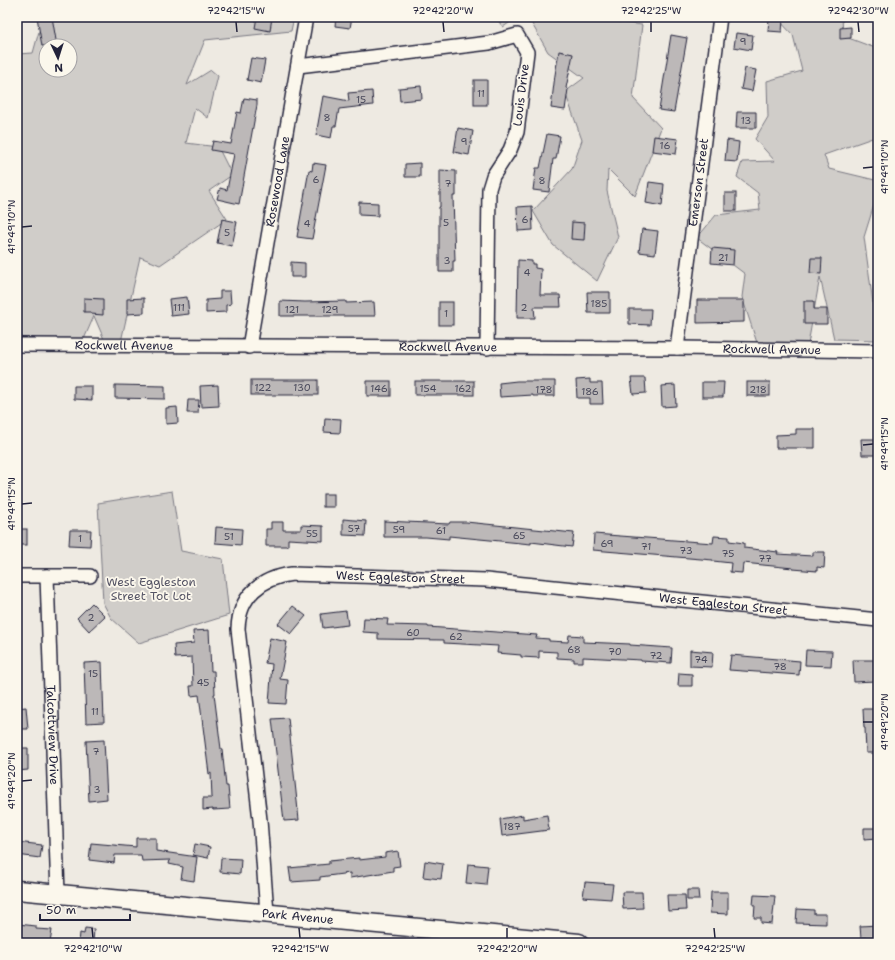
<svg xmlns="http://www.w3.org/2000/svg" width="895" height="960" font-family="'Shantell Sans',sans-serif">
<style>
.green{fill:#d0cdc9;stroke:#797882;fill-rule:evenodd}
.building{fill:#bcb8b8;stroke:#22223b}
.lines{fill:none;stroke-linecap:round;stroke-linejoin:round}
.street-casing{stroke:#22223b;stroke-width:16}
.secondary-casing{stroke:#22223b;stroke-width:21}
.street{stroke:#fbf7ec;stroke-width:13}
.secondary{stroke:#fbf7ec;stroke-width:18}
.ticks{fill:none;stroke:#22223b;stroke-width:1.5}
.labels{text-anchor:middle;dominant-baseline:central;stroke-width:3.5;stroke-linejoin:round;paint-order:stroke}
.number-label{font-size:10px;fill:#48485a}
.street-label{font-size:12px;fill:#22223b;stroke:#fbf7ec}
.park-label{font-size:12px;fill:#565566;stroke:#fbf7ec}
.neatline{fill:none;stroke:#22223b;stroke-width:1.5}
.ticks-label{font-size:10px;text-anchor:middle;fill:#22223b}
</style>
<rect width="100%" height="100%" fill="#eeeae2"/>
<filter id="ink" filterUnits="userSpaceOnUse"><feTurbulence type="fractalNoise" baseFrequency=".025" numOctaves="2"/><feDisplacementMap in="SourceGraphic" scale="8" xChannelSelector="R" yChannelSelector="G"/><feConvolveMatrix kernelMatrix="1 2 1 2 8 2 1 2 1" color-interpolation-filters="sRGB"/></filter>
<g filter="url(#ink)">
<!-- green -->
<g class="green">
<path d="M43,17h251l-3,14 -86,9 -18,45 24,-15 7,6 -10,42 -13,-10 -9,35 32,4 14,28 -23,16 18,28 -67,46 -20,-8 -20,89h-13l-13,-30 -13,30 -57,-1 -7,-20v-271l16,-1zM46,46h24v24h-24z"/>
<path d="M495,17h17v4l-9,6z"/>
<path d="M528,17h58l56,8 -9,73 28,30 -26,68 -27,-27 -1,22 11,46 -21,44 -44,-36 -20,-34 39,-42 10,-29 -17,-48 19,-14 -36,-26z"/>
<path d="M776,17h66l1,19 35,13v87l-54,19 5,14 46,11 3,-3v15l-14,45 14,103 -44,-1 -14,-62 -13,73 -48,-1 -17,-52 3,-23 -48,-36 19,-23 44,-5 -2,-17 -21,-16 5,-15 33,-1 -20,-22 13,-22 -1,-36 35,-10 -9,-36z"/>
<path d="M172,491l9,60 42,8 6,56 -90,28 -28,-25 -8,-15 -5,-100z"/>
</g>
<!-- building -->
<g class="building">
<path d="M37,17h15l5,29h-15z"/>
<path d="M257,17h15l-2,14 -15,-3z"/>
<path d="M336,17h16l-2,11 -15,-2z"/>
<path d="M769,18l14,2 -1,12 -14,-1z"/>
<path d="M851,27v11l-11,1v-11z"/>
<path d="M736,33l17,2 -2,15 -17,-3z"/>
<path d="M671,35l16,3 -13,74 -15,-2z"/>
<path d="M559,51l14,3 -7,34 2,1 -3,21 -14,-2 4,-33z"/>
<path d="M251,58l14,2 -4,23 -14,-3z"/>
<path d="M745,68l11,2 -4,21 -11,-2z"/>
<rect x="474" y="80" width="13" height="25"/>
<path d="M421,86l1,13 -22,2 -1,-13z"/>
<path d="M372,91l1,14 -34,4 -3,17h-3l-2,12 -15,-3 7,-39 26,5 -1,-8z"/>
<path d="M244,98l13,2v5l-18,99 -22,-5 3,-11 7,2 7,-36 -23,-4 2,-9 18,3 6,-32 4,1z"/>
<path d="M737,112h19v16h-20z"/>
<path d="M458,128l15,3 -4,24 -15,-3z"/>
<path d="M547,134l13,2 -4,23h-3l-4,33 -16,-2 3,-22h4z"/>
<path d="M654,136l24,3 -2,15 -24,-3z"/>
<path d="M727,140l12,2 -2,20 -12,-1z"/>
<path d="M313,163l13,2 -14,74 -15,-2 12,-67 3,1z"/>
<path d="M420,163v14h-15v-13z"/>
<path d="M440,170l16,1v25h-3l2,65h-2v11h-14v-65h1z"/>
<path d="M649,182l15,2 -2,22 -16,-3z"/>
<rect x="725" y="193" width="11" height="18"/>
<path d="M359,202l19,1v13l-19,-1z"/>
<path d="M532,206l1,24 -15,1 -1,-24z"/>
<path d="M222,219l15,3 -5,24 -15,-3z"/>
<path d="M572,222l13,1 -1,17 -13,-1z"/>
<path d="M642,229l16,2 -3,23 -16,-2z"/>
<path d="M712,248l22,2 -1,15 -22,-2z"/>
<path d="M811,258h11l-1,16 -11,-1z"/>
<path d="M518,260l14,1v3h3v4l6,1 -1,26h20l1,12h-27l1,11h-18z"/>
<path d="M291,262l14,1v14h-14z"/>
<path d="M220,291h10l1,13 -5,1v7l-20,1v-13l14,-1z"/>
<path d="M587,292h23v21h-22z"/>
<path d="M187,297l2,17 -18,2 -2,-17z"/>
<path d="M84,298l19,1v16l-12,-1v-2h-7z"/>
<path d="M144,298v15l-17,1v-15z"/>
<path d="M697,300h47v22l-47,1z"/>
<path d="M280,301l25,1 41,-1v2l28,-1 1,14h-95z"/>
<path d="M804,301h10v8h13v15h-23z"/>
<rect x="439" y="302" width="14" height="23"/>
<path d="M629,309h22l-1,16 -21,-1z"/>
<path d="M631,378h14l1,15 -13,1z"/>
<path d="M590,379v4h12l1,21h-13v-6h-13l-1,-18z"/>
<rect x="251" y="380" width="67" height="15"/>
<rect x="367" y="381" width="24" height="15"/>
<rect x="415" y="381" width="59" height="14"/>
<path d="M517,381h38v15h-22v-1l-33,2 -1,-14z"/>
<path d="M702,382h22l-1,15h-21z"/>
<rect x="747" y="382" width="23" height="14"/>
<path d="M115,385l50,1v13l-50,-1z"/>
<path d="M218,385l1,21 -18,1 -1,-21z"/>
<path d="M675,385l1,21 -14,1 -1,-21z"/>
<path d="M74,386h18v14l-18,-1z"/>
<path d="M188,400h11l-1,13h-11z"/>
<path d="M177,407l1,16 -12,1v-16z"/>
<path d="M325,418l16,1 -1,14 -16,-1z"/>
<path d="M796,429h19v19h-39v-13l20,-1z"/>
<path d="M861,439h17l-1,16h-15z"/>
<rect x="323" y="494" width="11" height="13"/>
<path d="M343,519l23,2 -1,15 -22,-1z"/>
<path d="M384,521l65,3 1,-2h16l108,11 -2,14 -41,-5v2l-82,-8v3l-23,-2h-42z"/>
<path d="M271,522h12v8h18v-5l22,1v15l-35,-2v7h-22v-17h5z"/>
<path d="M216,527l26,2 -1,16 -26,-2z"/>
<rect x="17" y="529" width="10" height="16"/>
<path d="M70,530h21l-1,16 -21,-1z"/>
<path d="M594,534l119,9 1,-7 15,1v4l15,2v5l34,4 -1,2 36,2v-4h12l-1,16 -7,-1v4l-24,-2v-1l-50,-5 -1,10 -12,-1 1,-9 -18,-2v-1l-120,-10z"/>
<path d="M92,603l13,13 -16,15 -12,-13z"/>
<path d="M293,606l13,10 -15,18 -13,-10z"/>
<path d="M346,611l2,14 -25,3 -2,-14z"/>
<path d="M364,618l24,1 -1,6 41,1v1l109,8 -1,3 13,1v2l19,1 1,-7 14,1v6l47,2v1l42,3 -1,15 -30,-2v-1l-58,-3v5h-9v-3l-17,-1v-6l-18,-1v7l-18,-1v-2l-24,-2 1,-7 -54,-3v-3l-66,-1v-6l-15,-1z"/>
<path d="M209,630l2,41h3l1,23h-1l7,55h1l4,37h2l2,23 -17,1v-1l-10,1v-12h9l-1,-25 -2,1 -10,-79 -8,1 -1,-10h3l-1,-29 -17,1 -1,-13 20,-2 -1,-12z"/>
<path d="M270,638l17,4 -7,37 8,1 -2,24 -17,-1 3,-39 -7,-1z"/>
<path d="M690,650l23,2 -1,15 -22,-1z"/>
<path d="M806,650l26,1 -1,15 -26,-1z"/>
<path d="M731,655l69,6 -1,14 -70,-5z"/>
<path d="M853,660h21l1,21 -21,1z"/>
<path d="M102,662l2,60 -18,1 -2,-60z"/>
<path d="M679,673l13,1v12h-14z"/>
<path d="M26,707l2,22h-11v-21z"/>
<path d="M863,709h15v44h-12l-1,-25h-1z"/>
<path d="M288,718l11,102 -15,1 -12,-102z"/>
<path d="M104,740l3,59 -18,2 -3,-60z"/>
<path d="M17,748h11v22l-11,1z"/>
<path d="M523,815v4l24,-4 2,15 -47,6 -2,-17z"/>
<path d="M864,828h14v10l-14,1z"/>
<path d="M136,838h20v13l41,6 -3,24 -13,-2 2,-12 -14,-3 1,-4 -28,1 -1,-6h-26l-1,8 -25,-3 2,-17 45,4z"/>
<path d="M17,842l25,3 -2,13 -23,-3z"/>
<path d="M195,844l15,3 -2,11 -15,-3z"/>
<path d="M398,851l2,15 -7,1v4l-43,7v-5l-30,4v3l-29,2 -2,-14 40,-4v-3l30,-3v2l26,-3v-4z"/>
<path d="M221,858l20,1 -1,15 -20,-2z"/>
<path d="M425,861l18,3 -2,15 -18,-2z"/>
<path d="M468,864l20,2 -2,19 -20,-2z"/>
<path d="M585,882l28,2 -2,15 -28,-2z"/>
<path d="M687,890h11l1,10h-12z"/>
<path d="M622,892h20l1,16 -20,1z"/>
<path d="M711,892h17v22l-18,-1z"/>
<path d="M667,895h18l1,15 -18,1z"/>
<path d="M754,895l21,1 -3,28 -11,-1v-5h-7l1,-13h-2z"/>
<path d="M797,909l17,1v4h12v10l-30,-1z"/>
<path d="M18,924l18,2v3l16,1 -2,13 -24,-1v1h-9z"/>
<path d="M878,925v12l-17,1 -1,-12z"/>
<path d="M85,928l9,1 -1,14h-14l1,-10 4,1z"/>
</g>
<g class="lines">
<!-- street casing -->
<g class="street-casing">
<g id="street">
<path d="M298,66l191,-23 28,-8 10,17 -10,80 -7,18 -17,26 -4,13 -2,159"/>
<path id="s1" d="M17,345l660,3 201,3"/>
<path id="s2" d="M249,347l57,-330"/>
<path id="s3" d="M677,348l43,-331"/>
<path d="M17,576h73"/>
<path id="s4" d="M47,576l11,318"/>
<path id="s5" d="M267,913l-7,-93 -22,-191c1,-33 23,-51 54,-55l194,6 392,40"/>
</g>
</g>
<!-- secondary casing -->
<g class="secondary-casing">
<g id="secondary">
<path id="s6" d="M17,890l562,53"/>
</g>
</g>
<!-- street -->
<use href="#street" class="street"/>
<!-- secondary -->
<use href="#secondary" class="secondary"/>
</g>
</g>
<!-- ticks -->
<path class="ticks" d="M236,22l1,10M443,22l1,10M651,22v10M858,22l1,10M863,168l10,-1M22,227l10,-1M863,445l10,-1M22,504l10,-1M863,722h10M22,781l10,-1M92,928l1,10M299,928l1,10M507,928v10M714,928l1,10"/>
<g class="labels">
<!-- number labels -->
<g class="number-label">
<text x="743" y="41">9</text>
<text x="481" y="93">11</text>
<text x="361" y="99">15</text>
<text x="327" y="117">8</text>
<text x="746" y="120">13</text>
<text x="464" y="141">9</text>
<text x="665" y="145">16</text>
<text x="316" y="179">6</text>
<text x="542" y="180">8</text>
<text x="448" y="183">7</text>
<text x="525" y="219">6</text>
<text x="446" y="222">5</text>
<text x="307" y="223">4</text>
<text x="227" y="232">5</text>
<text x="723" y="257">21</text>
<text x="447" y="260">3</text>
<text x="527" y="272">4</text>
<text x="599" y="303">185</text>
<text x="179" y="307">111</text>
<text x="524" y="307">2</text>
<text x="292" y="309">121</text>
<text x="330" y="309">129</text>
<text x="446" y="313">1</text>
<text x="263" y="387">122</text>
<text x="302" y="387">130</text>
<text x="379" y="388">146</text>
<text x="428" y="388">154</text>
<text x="463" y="388">162</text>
<text x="544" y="389">178</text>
<text x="758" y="389">218</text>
<text x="590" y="391">186</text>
<text x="354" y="528">57</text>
<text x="399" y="529">59</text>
<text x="441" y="530">61</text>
<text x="312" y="533">55</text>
<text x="519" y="535">65</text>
<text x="229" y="536">51</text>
<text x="80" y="538">1</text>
<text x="607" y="543">69</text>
<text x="646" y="546">71</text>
<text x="686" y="550">73</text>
<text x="728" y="553">75</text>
<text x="765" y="558">77</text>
<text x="91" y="617">2</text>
<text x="413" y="632">60</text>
<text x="456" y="636">62</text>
<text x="574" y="649">68</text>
<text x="615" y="651">70</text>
<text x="656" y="655">72</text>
<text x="701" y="659">74</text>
<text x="780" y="666">78</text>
<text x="93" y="673">15</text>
<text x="203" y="682">45</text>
<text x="95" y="711">11</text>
<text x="96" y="751">7</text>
<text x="97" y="789">3</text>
<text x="512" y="826">187</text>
</g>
<!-- street labels -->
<g class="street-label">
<text transform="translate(521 95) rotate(-83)">Louis Drive</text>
<text stroke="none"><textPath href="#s2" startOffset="168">Rosewood Lane</textPath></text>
<text stroke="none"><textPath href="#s3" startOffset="167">Emerson Street</textPath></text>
<text stroke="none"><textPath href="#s1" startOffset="107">Rockwell Avenue</textPath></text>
<text stroke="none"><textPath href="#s1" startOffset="431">Rockwell Avenue</textPath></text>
<text stroke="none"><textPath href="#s1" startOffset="755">Rockwell Avenue</textPath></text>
<text stroke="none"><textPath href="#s5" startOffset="479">West Eggleston Street</textPath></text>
<text stroke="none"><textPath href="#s5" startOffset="803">West Eggleston Street</textPath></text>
<text stroke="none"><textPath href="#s4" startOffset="159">Talcottview Drive</textPath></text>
<text stroke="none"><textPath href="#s6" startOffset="282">Park Avenue</textPath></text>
</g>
<!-- park labels -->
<g class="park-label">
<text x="151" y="582">West Eggleston<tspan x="151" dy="14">Street Tot Lot</tspan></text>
</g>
</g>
<!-- margin -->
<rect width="895" height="960" fill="none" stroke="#fbf7ec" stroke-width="44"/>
<!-- north arrow -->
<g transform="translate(58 58) rotate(176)"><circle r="19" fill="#fbf7ec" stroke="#a4a2a5"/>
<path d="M0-3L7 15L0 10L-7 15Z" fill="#22223b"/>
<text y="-6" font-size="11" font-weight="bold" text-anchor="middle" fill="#22223b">N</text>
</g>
<!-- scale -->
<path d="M40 914v6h90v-6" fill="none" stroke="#22223b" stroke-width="2"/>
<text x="46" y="914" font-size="12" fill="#22223b" stroke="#fbf7ec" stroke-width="3" paint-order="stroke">50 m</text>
<rect x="22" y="22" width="851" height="916" class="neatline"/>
<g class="ticks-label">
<text x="236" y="14">72°42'15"W</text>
<text x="443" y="14">72°42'20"W</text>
<text x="651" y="14">72°42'25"W</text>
<text x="858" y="14">72°42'30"W</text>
<text transform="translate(884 167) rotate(-90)" y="4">41°49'10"N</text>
<text transform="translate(11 227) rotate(-90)" y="4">41°49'10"N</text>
<text transform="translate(884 444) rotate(-90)" y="4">41°49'15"N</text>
<text transform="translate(11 504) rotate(-90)" y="4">41°49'15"N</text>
<text transform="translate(884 722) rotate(-90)" y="4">41°49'20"N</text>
<text transform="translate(11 781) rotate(-90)" y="4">41°49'20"N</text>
<text x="93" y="952">72°42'10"W</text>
<text x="300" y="952">72°42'15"W</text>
<text x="507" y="952">72°42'20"W</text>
<text x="715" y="952">72°42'25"W</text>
</g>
</svg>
